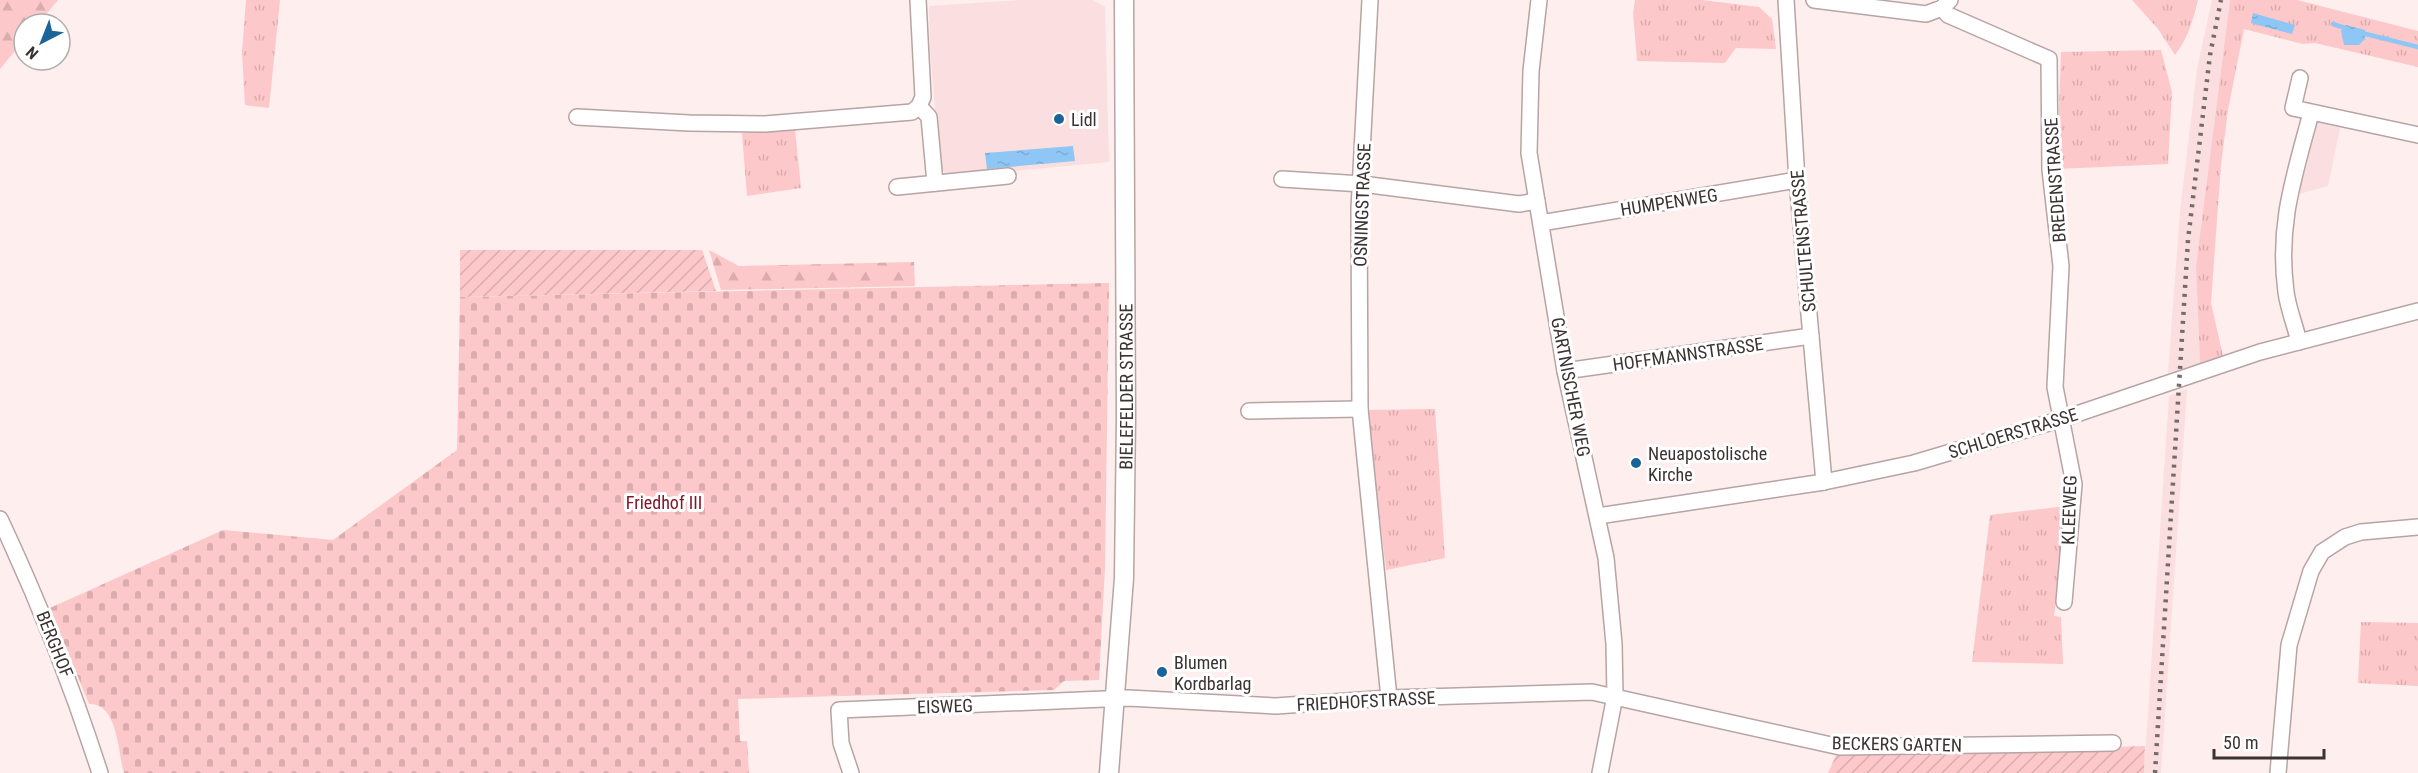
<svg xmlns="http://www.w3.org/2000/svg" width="2418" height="773" font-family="'Roboto Condensed',sans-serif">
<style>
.built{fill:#fbdedf}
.grass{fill:url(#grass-tufts)}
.forest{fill:url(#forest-firs)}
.cemetery{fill:url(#cemetery-stones)}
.garden{fill:url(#garden-furrows)}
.water{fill:url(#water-ripples)}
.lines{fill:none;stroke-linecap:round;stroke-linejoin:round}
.stream{stroke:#8ec7f6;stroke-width:4.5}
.minor-casing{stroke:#b7a4a4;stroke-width:18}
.tertiary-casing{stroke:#b7a4a4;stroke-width:21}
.minor{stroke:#fff;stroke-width:15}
.tertiary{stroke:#fff;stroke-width:18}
.rail{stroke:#756a6a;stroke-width:4.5;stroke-dasharray:3 6;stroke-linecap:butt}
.poi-dot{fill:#1a6497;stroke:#fff;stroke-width:2}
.labels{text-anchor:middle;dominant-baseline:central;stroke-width:6;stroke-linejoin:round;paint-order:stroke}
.poi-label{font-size:18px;fill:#3b3333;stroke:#fff;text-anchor:start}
.street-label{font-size:18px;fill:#3b3333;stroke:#fff}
.park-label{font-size:18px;fill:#83162b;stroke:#fff}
</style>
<defs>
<pattern id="grass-tufts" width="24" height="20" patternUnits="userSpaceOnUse" patternTransform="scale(1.5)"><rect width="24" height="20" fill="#fdc8c9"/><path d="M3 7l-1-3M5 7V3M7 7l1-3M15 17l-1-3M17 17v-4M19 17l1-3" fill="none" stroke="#daacad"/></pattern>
<pattern id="forest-firs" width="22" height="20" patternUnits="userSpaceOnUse" patternTransform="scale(1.5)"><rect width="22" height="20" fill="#fdc8c9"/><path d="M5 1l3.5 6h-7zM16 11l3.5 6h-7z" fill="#daacad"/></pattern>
<pattern id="cemetery-stones" width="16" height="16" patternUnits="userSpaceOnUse" patternTransform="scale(1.5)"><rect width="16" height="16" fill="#fdc8c9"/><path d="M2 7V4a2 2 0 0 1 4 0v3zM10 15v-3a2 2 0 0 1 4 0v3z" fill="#daacad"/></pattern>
<pattern id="garden-furrows" width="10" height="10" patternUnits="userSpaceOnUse" patternTransform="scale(1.5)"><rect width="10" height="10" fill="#fdc8c9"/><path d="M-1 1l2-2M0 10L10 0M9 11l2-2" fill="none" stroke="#daacad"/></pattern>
<pattern id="water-ripples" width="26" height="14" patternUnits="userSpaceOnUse" patternTransform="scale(1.5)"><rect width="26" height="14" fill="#8ec7f6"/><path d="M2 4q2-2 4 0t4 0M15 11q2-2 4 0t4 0" fill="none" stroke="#7babd3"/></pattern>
</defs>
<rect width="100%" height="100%" fill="#feeeee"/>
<!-- built -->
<g class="built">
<path d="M1021,0h72l12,7 4,155 -160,15 -9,-9 -10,-119 -1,-43z"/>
<path d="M2212,0h18l-34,266 4,97 -32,10 12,-161 17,-143z"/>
<path d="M2317,122l23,6 -12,58 -29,8z"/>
<path d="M2187,389l-26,384h-17l25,-377z"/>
</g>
<!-- grass -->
<g class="grass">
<path d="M246,0h34l-11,108 -24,-3 -3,-53z"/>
<path d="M1635,0h67l57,7 13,12 4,30 -40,-1 -11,15 -88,-2 -4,-48z"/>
<path d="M2132,0h66c-5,20 -10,38 -23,55l-17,-26z"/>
<path d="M2230,0h67l121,31v36l-103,-24 -12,1 -59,-15 -16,81 -7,55 -10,138 12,53 -23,7 -4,-97z"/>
<path d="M2161,50l11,42 -4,72 -111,5 4,-117z"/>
<path d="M795,129l6,59 -54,8 -5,-63z"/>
<path d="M1435,409l10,149 -59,12 -19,-160z"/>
<path d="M2067,506l-13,110 7,1 2,47 -91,-2 18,-147z"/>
<path d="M2361,622l57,1v63l-60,-3z"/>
</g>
<!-- forest -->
<g class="forest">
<path d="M0,0h58l-20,24h-14v16l-24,29z"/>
<path d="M709,250l30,16 175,-4 1,24 -194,4z"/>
</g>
<!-- cemetery -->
<path class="cemetery" d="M1109,283l-4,285 -6,112 -35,1 -10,9 -316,9 2,42h7l2,32h-625c-6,-19 -6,-71 -35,-69l-39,-96 173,-78 110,10 124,-90 3,-153z"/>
<!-- garden -->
<g class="garden">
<path d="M460,250h242l14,41 -256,6z"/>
<path d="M2145,746l-1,27h-316l9,-20h89z"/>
</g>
<!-- water -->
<g class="water">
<path d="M2253,13l42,12 -3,9 -41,-11z"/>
<path d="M2346,25l19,5v9l-6,6h-15l-3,-14z"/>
<path d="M1073,146l2,15 -88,8 -2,-16z"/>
</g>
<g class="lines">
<!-- stream -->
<g class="stream">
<path d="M2333,24l15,5"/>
<path d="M2362,33l56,14"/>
</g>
<!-- minor casing -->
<g class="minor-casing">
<g id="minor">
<path d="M1370,0l-11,209 1,200 29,289"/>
<path d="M1539,0l-8,71 -2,82 36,218 41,187 8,86 1,52 -15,77"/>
<path d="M1786,0l11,180 27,302"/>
<path d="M1814,0l112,14 16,-6 8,-8"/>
<path d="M1942,8l6,7 101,44 1,111 11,96 -6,121 19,97 -10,118"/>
<path d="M2300,78l-7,30 125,27"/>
<path d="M919,106l10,11 6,66"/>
<path d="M577,117l112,6 76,1 147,-12 7,-6 4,-9 -5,-97"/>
<path d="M1282,179l80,5 157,20 18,-3"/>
<path d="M897,187l111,-11"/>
<path d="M1541,223l256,-43"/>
<path d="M2299,342c-4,-17 -11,-34 -13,-50 -9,-67 8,-115 25,-179"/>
<path d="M1565,371l246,-35"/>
<path d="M1249,411l111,-2"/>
<path d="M1598,516l226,-34 90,-19 148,-44 198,-67 158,-41"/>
<path d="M0,519c39,83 72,167 100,254"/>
<path d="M851,773l-10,-30 -2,-33 289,-12 148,8 113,-8 203,-6 248,55 273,-4"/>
<path d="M2278,773l11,-128 22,-74 11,-19 23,-15 16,-5 57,-5"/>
</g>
</g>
<!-- tertiary casing -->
<g class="tertiary-casing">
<g id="tertiary">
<path id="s1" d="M1109,773l15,-195 2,-160 -2,-418"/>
</g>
</g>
<!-- minor -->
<use href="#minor" class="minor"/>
<!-- tertiary -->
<use href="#tertiary" class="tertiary"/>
<!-- rail -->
<path class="rail" d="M2155,773l33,-533 22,-185 11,-55"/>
</g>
<!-- markers -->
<g class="poi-dot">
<circle cx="1059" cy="119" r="6"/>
<circle cx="1636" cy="463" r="6"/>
<circle cx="1162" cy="672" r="6"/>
</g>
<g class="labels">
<!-- poi labels -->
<g class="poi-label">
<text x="1071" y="119">Lidl</text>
<text x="1648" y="453">Neuapostolische<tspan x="1648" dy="21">Kirche</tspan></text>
<text x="1174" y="662">Blumen<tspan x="1174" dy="21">Kordbarlag</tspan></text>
</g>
<!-- street labels -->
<g class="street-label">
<text transform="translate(2055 180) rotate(-94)">BREDENSTRASSE</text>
<text transform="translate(1669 202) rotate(-9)">HUMPENWEG</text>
<text transform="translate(1362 205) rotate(-88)">OSNINGSTRASSE</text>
<text transform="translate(1803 241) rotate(-95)">SCHULTENSTRASSE</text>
<text transform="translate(1688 354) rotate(-8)">HOFFMANNSTRASSE</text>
<text stroke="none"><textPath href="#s1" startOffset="387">BIELEFELDER STRASSE</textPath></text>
<text transform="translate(1571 387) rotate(79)">GARTNISCHER WEG</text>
<text transform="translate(2013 433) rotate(-17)">SCHLOERSTRASSE</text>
<text transform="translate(2069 510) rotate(-88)">KLEEWEG</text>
<text transform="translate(55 644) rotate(68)">BERGHOF</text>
<text transform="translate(1366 701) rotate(-3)">FRIEDHOFSTRASSE</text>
<text transform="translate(945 706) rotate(-2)">EISWEG</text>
<text transform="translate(1897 744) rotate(1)">BECKERS GARTEN</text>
</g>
<!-- park labels -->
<g class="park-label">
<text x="664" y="502">Friedhof III</text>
</g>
</g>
<!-- north arrow -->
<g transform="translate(42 42) rotate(222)"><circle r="28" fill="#ffffff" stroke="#b1adad" stroke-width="1.5"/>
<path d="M0-4.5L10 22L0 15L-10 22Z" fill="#1a6497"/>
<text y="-9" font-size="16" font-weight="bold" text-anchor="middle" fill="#3b3333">N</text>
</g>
<!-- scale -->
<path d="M2214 749v9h110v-9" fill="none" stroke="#3b3333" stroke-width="3"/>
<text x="2223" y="749" font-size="18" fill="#3b3333" stroke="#ffffff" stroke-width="4.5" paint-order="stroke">50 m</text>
</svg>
